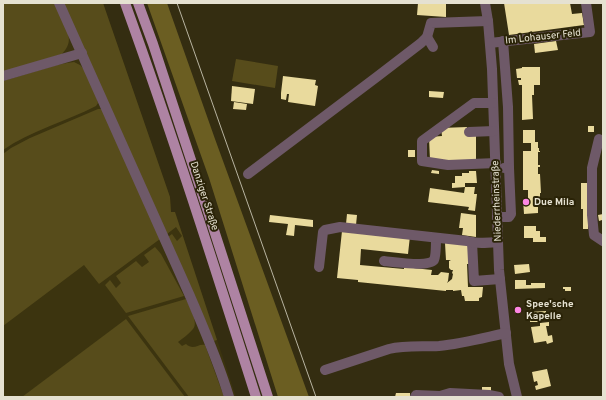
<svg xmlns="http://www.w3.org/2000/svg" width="606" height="400" font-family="Overpass,sans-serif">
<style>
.built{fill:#3c340f}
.green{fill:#574c1b}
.forest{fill:#6b5e22}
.building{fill:#e9da9d}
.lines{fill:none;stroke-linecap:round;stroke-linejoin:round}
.minor{stroke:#6e5968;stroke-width:10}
.major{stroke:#ae83a3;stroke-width:10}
.tram{stroke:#b8b4a1;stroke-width:1}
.poi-dot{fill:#fc86e3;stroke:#2a2307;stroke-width:1.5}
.labels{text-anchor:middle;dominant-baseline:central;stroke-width:4;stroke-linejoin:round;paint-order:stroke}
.street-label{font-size:10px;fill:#e5e1d1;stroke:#2a2307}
.poi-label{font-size:10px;font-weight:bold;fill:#e5e1d1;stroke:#2a2307;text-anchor:start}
</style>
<rect width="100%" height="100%" fill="#342d11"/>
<!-- built -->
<path class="built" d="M3,3h100l67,194 1,15h4l61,185h-233z"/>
<!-- green -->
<g class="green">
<path d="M3,3h52c3,6 6,12 8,18 6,14 10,21 -1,33l-59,19z"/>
<path d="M63,3h40l67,194 1,15h4l42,128 -3,1 -46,-104 4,-3 5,7 5,-5 -6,-9 -9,7z"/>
<path d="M236,59l42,7 -3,22 -43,-7z"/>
<path d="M74,62l6,3 5,5 12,29 1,4 -2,3c-29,15 -66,25 -93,44v-69l54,-16 10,-2z"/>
<path d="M98,109h3l3,2 56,128 -61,45 -15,-19 -81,61v-172l8,-6 19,-10z"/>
<path d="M155,247l6,7 23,42 -58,17 -21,-28 5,-5 6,8 5,-5 -5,-7 20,-15 6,6 7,-5 -5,-7z"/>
<path d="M186,299c3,7 13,24 7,30 -4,5 -10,9 -15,13l4,4 4,-2c8,7 12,-1 19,1l19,52h-35l-61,-81z"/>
<path d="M126,319l59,78h-163z"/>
</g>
<!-- forest -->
<path class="forest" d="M147,3h20l48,136 94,258h-31l-69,-219z"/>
<!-- building -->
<g class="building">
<path d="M418,3h25v1h3v13l-29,-2z"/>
<path d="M504,3h66l2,11 10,-1 2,12 -75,10z"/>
<path d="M556,41l2,9 -23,3 -1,-9z"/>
<path d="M522,67h18v18h-6v10h-2l1,24 -11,1v-35h-3l-1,-5h3v-2h-4l-1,-9 6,-1z"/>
<path d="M283,76l33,4 -1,5 3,1 -3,20 -27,-4 1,-8h-2l-1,6 -5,-1v-6z"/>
<path d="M232,86l23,3 -2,15 -22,-3z"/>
<path d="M429,91l15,1 -1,6 -14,-1z"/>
<path d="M234,102l13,2 -1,6 -13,-1z"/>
<rect x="588" y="126" width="6" height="6"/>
<path d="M467,127v9h9v24h-46l-1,-23 13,-1 -1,-8z"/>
<path d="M523,130h12v12h3v6h1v3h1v1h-2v13h2v2h-2v7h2l1,19h-1v5h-6l1,9h3v6l-14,1 -1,-15h5v-9h-5v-39h8v-8h-8z"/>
<rect x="408" y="150" width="7" height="7"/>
<path d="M432,170l7,1v3l-8,-1z"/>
<path d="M469,171h7l1,12h-12v4l-13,1v-5h3v-7h7v-3h7z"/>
<path d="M581,183h8l-1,46h-5v-20h-2z"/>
<path d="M465,187h10l-1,7h3l-2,17 -7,-1 1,-3 -41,-5 2,-14 34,5z"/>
<path d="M461,213l15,2v22l-14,-2 1,-7h-4z"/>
<path d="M347,214l10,1 -1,10 -10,-1z"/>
<path d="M603,214v10h-1v-4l-3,1 -1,-6z"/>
<path d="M270,215l43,5v7l-18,-2 -1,11 -8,-1 2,-11 -19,-2z"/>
<path d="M524,226h12v5h4v6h6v5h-13v-4h-9z"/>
<path d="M342,231l68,5 -2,18 -47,-5 -1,16 44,4v-2l28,3 -1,5h7l3,-3 8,1 -1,8 -1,2 5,-4 1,-5 -1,-1 1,-3h-2l-2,-2v-7l2,-1h-5l-1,-17 23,-1 3,22h-4l1,23h15l-1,10 -3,1v3h-14l-1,-5h-2l-1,-6 -8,1v-1h-7v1l-88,-9v-2l-21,-2z"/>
<path d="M529,264l1,8 -15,2 -1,-9z"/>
<path d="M515,280h11v5h5v-2h14v5l-30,1z"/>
<path d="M563,287h8v4h-6v-2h-2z"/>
<rect x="530" y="301" width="5" height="8"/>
<path d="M521,307l1,5 -8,1v-5z"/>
<path d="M546,311v5h-5v6h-11v-10z"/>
<path d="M549,322v4h-3l2,10 4,-1 1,7 -6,2 -1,-3 -12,2 -3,-16 9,-1v-3z"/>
<path d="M547,369l4,17 -15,4 -1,-4 3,-1 -1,-4 -3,1 -2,-10z"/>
<path d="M482,387h9v5l-9,-1z"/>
<path d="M396,393h14v4h-15z"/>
</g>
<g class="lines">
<!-- minor -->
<g class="minor">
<path d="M59,3l131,293c14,33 29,67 39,101"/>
<path d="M485,3l3,18 4,48 7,201 10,94 8,33"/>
<path d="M427,37l6,10"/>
<path d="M503,41l5,66 1,61"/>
<path d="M490,43l100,-11 -4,-29"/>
<path d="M3,76l79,-23"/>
<path d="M493,103h-19l-52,38v20l26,4 48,-2"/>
<path d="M469,132l25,-1"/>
<path d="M599,139l-7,29v47l2,20 9,6"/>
<path d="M248,174l130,-98 43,-33 6,-6 4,-14 57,-2"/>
<path d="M497,217h12l2,-3 -2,-46h-5"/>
<path d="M472,242l2,39 26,-2"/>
<path d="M384,261c9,1 45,6 50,-1 2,-4 2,-17 2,-22"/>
<path d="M319,267l4,-35 2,-2 15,-3 127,14c10,3 20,2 31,1"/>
<path d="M325,370l64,-21c16,-4 33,-2 50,-3 22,-2 44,-8 67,-13"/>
<path d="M415,397l1,-2 24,1 10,-3 39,2 10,2"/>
</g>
<!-- major -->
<g class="major">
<path d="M125,3c47,130 89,262 131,394"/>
<path d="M138,3l15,41 59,180 56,173"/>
</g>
<!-- tram -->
<path class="tram" d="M177,3l139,394"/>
</g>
<!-- markers -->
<g class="poi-dot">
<circle cx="526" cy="202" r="4"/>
<circle cx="518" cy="310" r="4"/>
</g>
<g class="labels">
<!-- street labels -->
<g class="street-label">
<text transform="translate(543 37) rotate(-6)">Im Lohauser Feld</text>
<text transform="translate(204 196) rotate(72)">Danziger Straße</text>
<text transform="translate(497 201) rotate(-92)">Niederrheinstraße</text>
</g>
<!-- poi labels -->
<g class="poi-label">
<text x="534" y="202">Due Mila</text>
<text x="526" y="304">Spee'sche<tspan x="526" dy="12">Kapelle</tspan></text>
</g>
</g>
<!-- border -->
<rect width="606" height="400" fill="none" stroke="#e5e1d1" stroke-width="8"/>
</svg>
